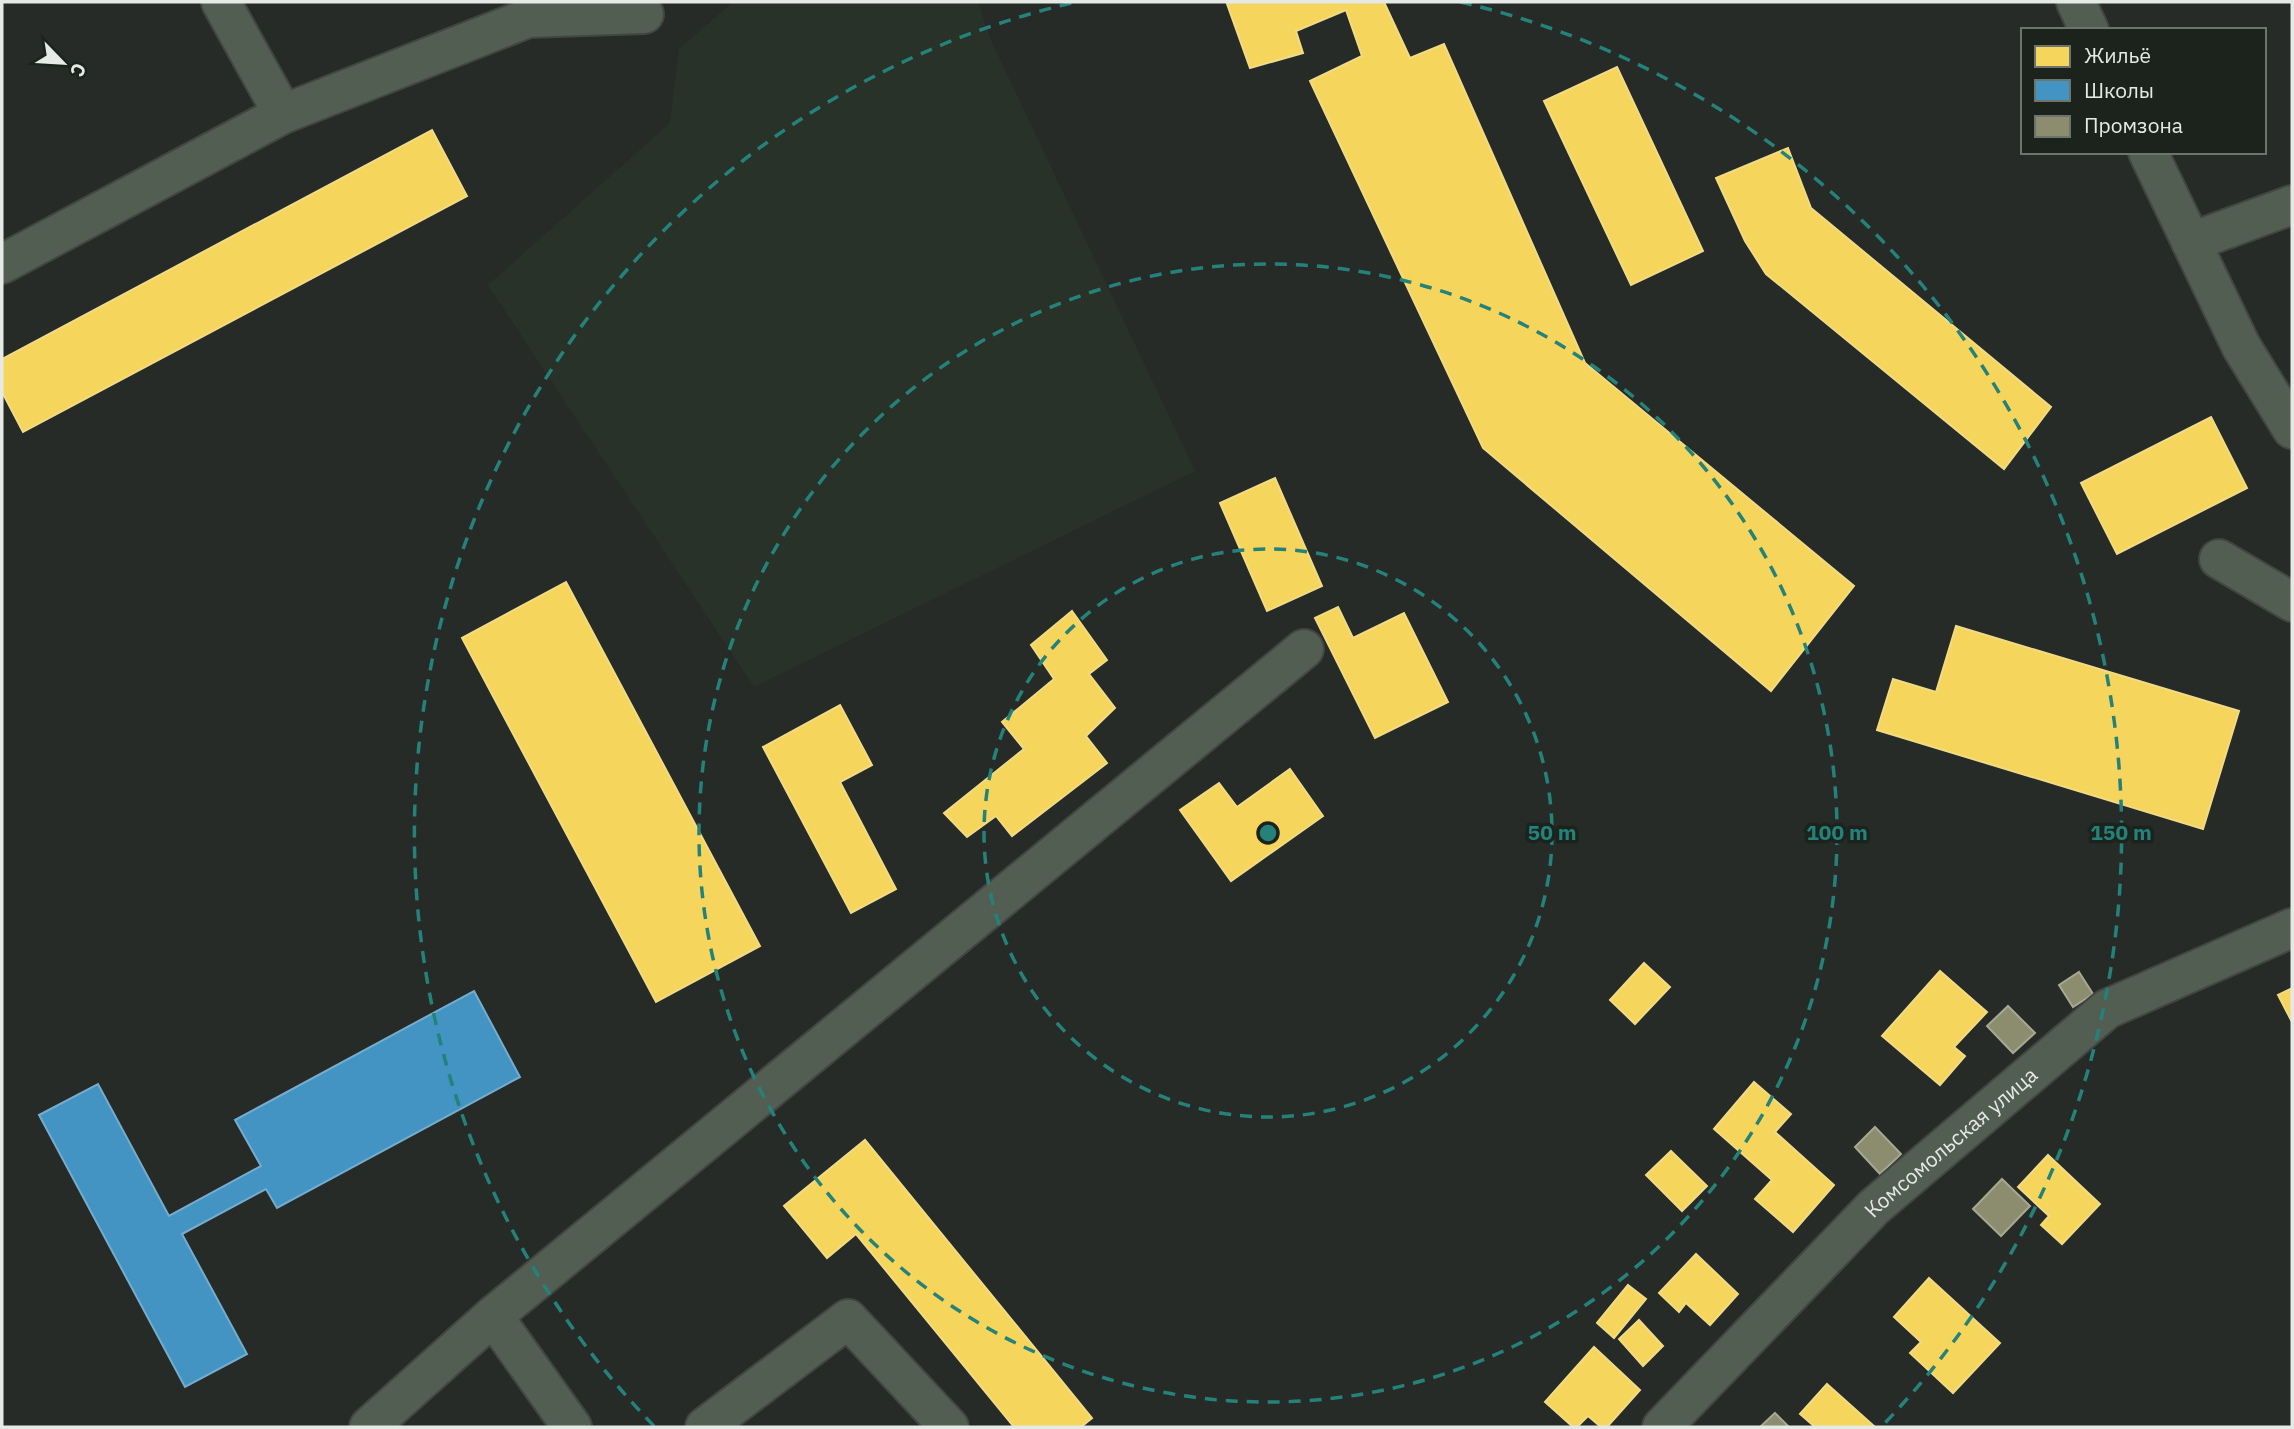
<svg xmlns="http://www.w3.org/2000/svg" width="2294" height="1429" font-family="'IBM Plex Sans',sans-serif">
<style>
.built{fill:#283228}
.homes{fill:#f6d55c;stroke:#f1db85;stroke-width:2}
.schools{fill:#4393c3;stroke:#74adce;stroke-width:2}
.industry{fill:#8c8c6e;stroke:#a7a892;stroke-width:2}
.lines{fill:none;stroke-linecap:round;stroke-linejoin:round}
.minor-casing{stroke:#434543;stroke-width:42}
.minor{stroke:#525e52;stroke-width:38}
.ring{fill:none;stroke:#24827a;stroke-width:3.5;stroke-dasharray:12 9}
.labels{text-anchor:middle;dominant-baseline:central;stroke-width:7;stroke-linejoin:round;paint-order:stroke}
.street-label{font-size:21px;fill:#e6eae6;stroke:#1c231d}
.centre{fill:#24827a;stroke:#1c231d;stroke-width:3.5}
.ring-label{font-size:21px;text-anchor:middle;font-weight:bold;fill:#24827a;stroke:#1c231d;stroke-width:7;stroke-linejoin:round;paint-order:stroke}
</style>
<rect width="100%" height="100%" fill="#272b27"/>
<!-- built -->
<path class="built" d="M733,2h245l12,36 205,433 -441,216 -266,-402 182,-162 9,-74z"/>
<!-- homes -->
<g class="homes">
<path d="M1233,2h151l26,56 34,-14 141,319 269,223 -83,105 -288,-243 -173,-367 52,-25 -16,-46 -50,21 7,22 -53,15 -23,-64z"/>
<path d="M1617,67l86,184 -72,34 -87,-184z"/>
<path d="M432,130l35,66 -444,236 -21,-40v-33z"/>
<path d="M1788,148l23,60 240,199 -47,62 -238,-195 -21,-33 -29,-63z"/>
<path d="M2211,417l36,71 -130,66 -36,-71z"/>
<path d="M1275,478l47,108 -55,25 -47,-108z"/>
<path d="M566,582l194,364 -104,56 -194,-364z"/>
<path d="M1338,607l15,31 51,-25 44,89 -73,36 -60,-120z"/>
<path d="M1072,611l35,49 -18,14 26,34 -29,28 21,27 -95,73 -16,-20 -29,21 -23,-24 80,-64 -22,-27 52,-43 -23,-34z"/>
<path d="M1956,626l283,85 -36,118 -326,-99 16,-51 43,13z"/>
<path d="M840,705l32,60 -32,17 56,107 -45,24 -88,-166z"/>
<path d="M1290,769l33,47 -92,65 -51,-71 39,-27 18,24z"/>
<path d="M1644,963l26,24 -35,37 -25,-24z"/>
<path d="M1940,971l47,41 -33,35 11,9 -25,29 -58,-49z"/>
<path d="M2292,988v34l-14,-27z"/>
<path d="M1754,1082l37,32 -16,18 59,53 -41,47 -38,-33 17,-19 -58,-51z"/>
<path d="M865,1140l227,278 -11,9h-67l-158,-193 -29,24 -43,-52z"/>
<path d="M1671,1151l36,35 -25,25 -36,-36z"/>
<path d="M2048,1155l52,49 -38,40 -21,-19 8,-9 -31,-29z"/>
<path d="M1696,1254l42,40 -28,31 -24,-22 -7,9 -20,-19z"/>
<path d="M1929,1278l71,65 -47,50 -43,-40 11,-11 -27,-25z"/>
<path d="M1628,1285l18,14 -32,39 -17,-15z"/>
<path d="M1639,1320l24,26 -20,20 -24,-27z"/>
<path d="M1594,1347l46,43 -33,37h-6l-13,-11 -11,11h-4l-28,-25z"/>
<path d="M1827,1384l48,43h-60l-15,-13z"/>
</g>
<!-- schools -->
<path class="schools" d="M474,991l46,86 -243,131 -11,-19 -84,45 65,120 -62,33 -146,-272 59,-31 71,132 92,-50 -26,-46z"/>
<!-- industry -->
<g class="industry">
<path d="M2079,972l14,22 -20,13 -14,-22z"/>
<path d="M2008,1006l27,27 -22,20 -26,-27z"/>
<path d="M1875,1127l26,27 -21,20 -25,-27z"/>
<path d="M2002,1179l28,27 -29,30 -28,-27z"/>
<path d="M1775,1413l14,14h-29z"/>
</g>
<g class="lines">
<!-- minor casing -->
<g class="minor-casing">
<g id="minor">
<path d="M221,2l62,112"/>
<path d="M2076,2l13,28"/>
<path d="M2148,152l93,194 51,83"/>
<path d="M2191,242l101,-37"/>
<path d="M2,264l281,-150 245,-96 116,-4"/>
<path d="M2219,559l73,43"/>
<path d="M493,1316l79,111"/>
<path d="M369,1427l124,-111 811,-667"/>
<path d="M705,1427l143,-108 101,108"/>
<path id="s1" d="M1662,1427l212,-220 233,-198 185,-81"/>
</g>
</g>
<!-- minor -->
<use href="#minor" class="minor"/>
</g>
<!-- distance rings -->
<g class="ring">
<circle cx="1268" cy="833" r="284"/>
<circle cx="1268" cy="833" r="569"/>
<path d="M654 1426A853 853 0 0 1 1076 2M1460 2A853 853 0 0 1 1882 1426"/>
</g>
<g class="labels">
<!-- street labels -->
<g class="street-label">
<text stroke="none"><textPath href="#s1" startOffset="406">Комсомольская улица</textPath></text>
</g>
</g>
<circle cx="1268" cy="833" r="10" class="centre"/>
<g class="ring-label">
<text x="1552" y="840">50 m</text>
<text x="1837" y="840">100 m</text>
<text x="2121" y="840">150 m</text>
</g>
<!-- border -->
<rect width="2294" height="1429" fill="none" stroke="#e6eae6" stroke-width="7"/>
<!-- legend -->
<rect x="2021" y="28" width="245" height="126" fill="#1c231d" stroke="#6d736d" stroke-width="2"/>
<rect x="2035" y="46" width="35" height="21" fill="#f6d55c" stroke="#6d736d" stroke-width="2"/>
<text x="2084" y="63" font-size="21" fill="#e6eae6">Жильё</text>
<rect x="2035" y="80" width="35" height="21" fill="#4393c3" stroke="#6d736d" stroke-width="2"/>
<text x="2084" y="98" font-size="21" fill="#e6eae6">Школы</text>
<rect x="2035" y="116" width="35" height="21" fill="#8c8c6e" stroke="#6d736d" stroke-width="2"/>
<text x="2084" y="133" font-size="21" fill="#e6eae6">Промзона</text>
<!-- north arrow -->
<g transform="translate(63 63) rotate(115)" stroke="#1c231d" stroke-width="5" paint-order="stroke">
<path d="M0-5L12 26L0 18L-12 26Z" fill="#e6eae6"/>
<text y="-10" font-size="19" font-weight="bold" text-anchor="middle" fill="#e6eae6">С</text>
</g>
</svg>
